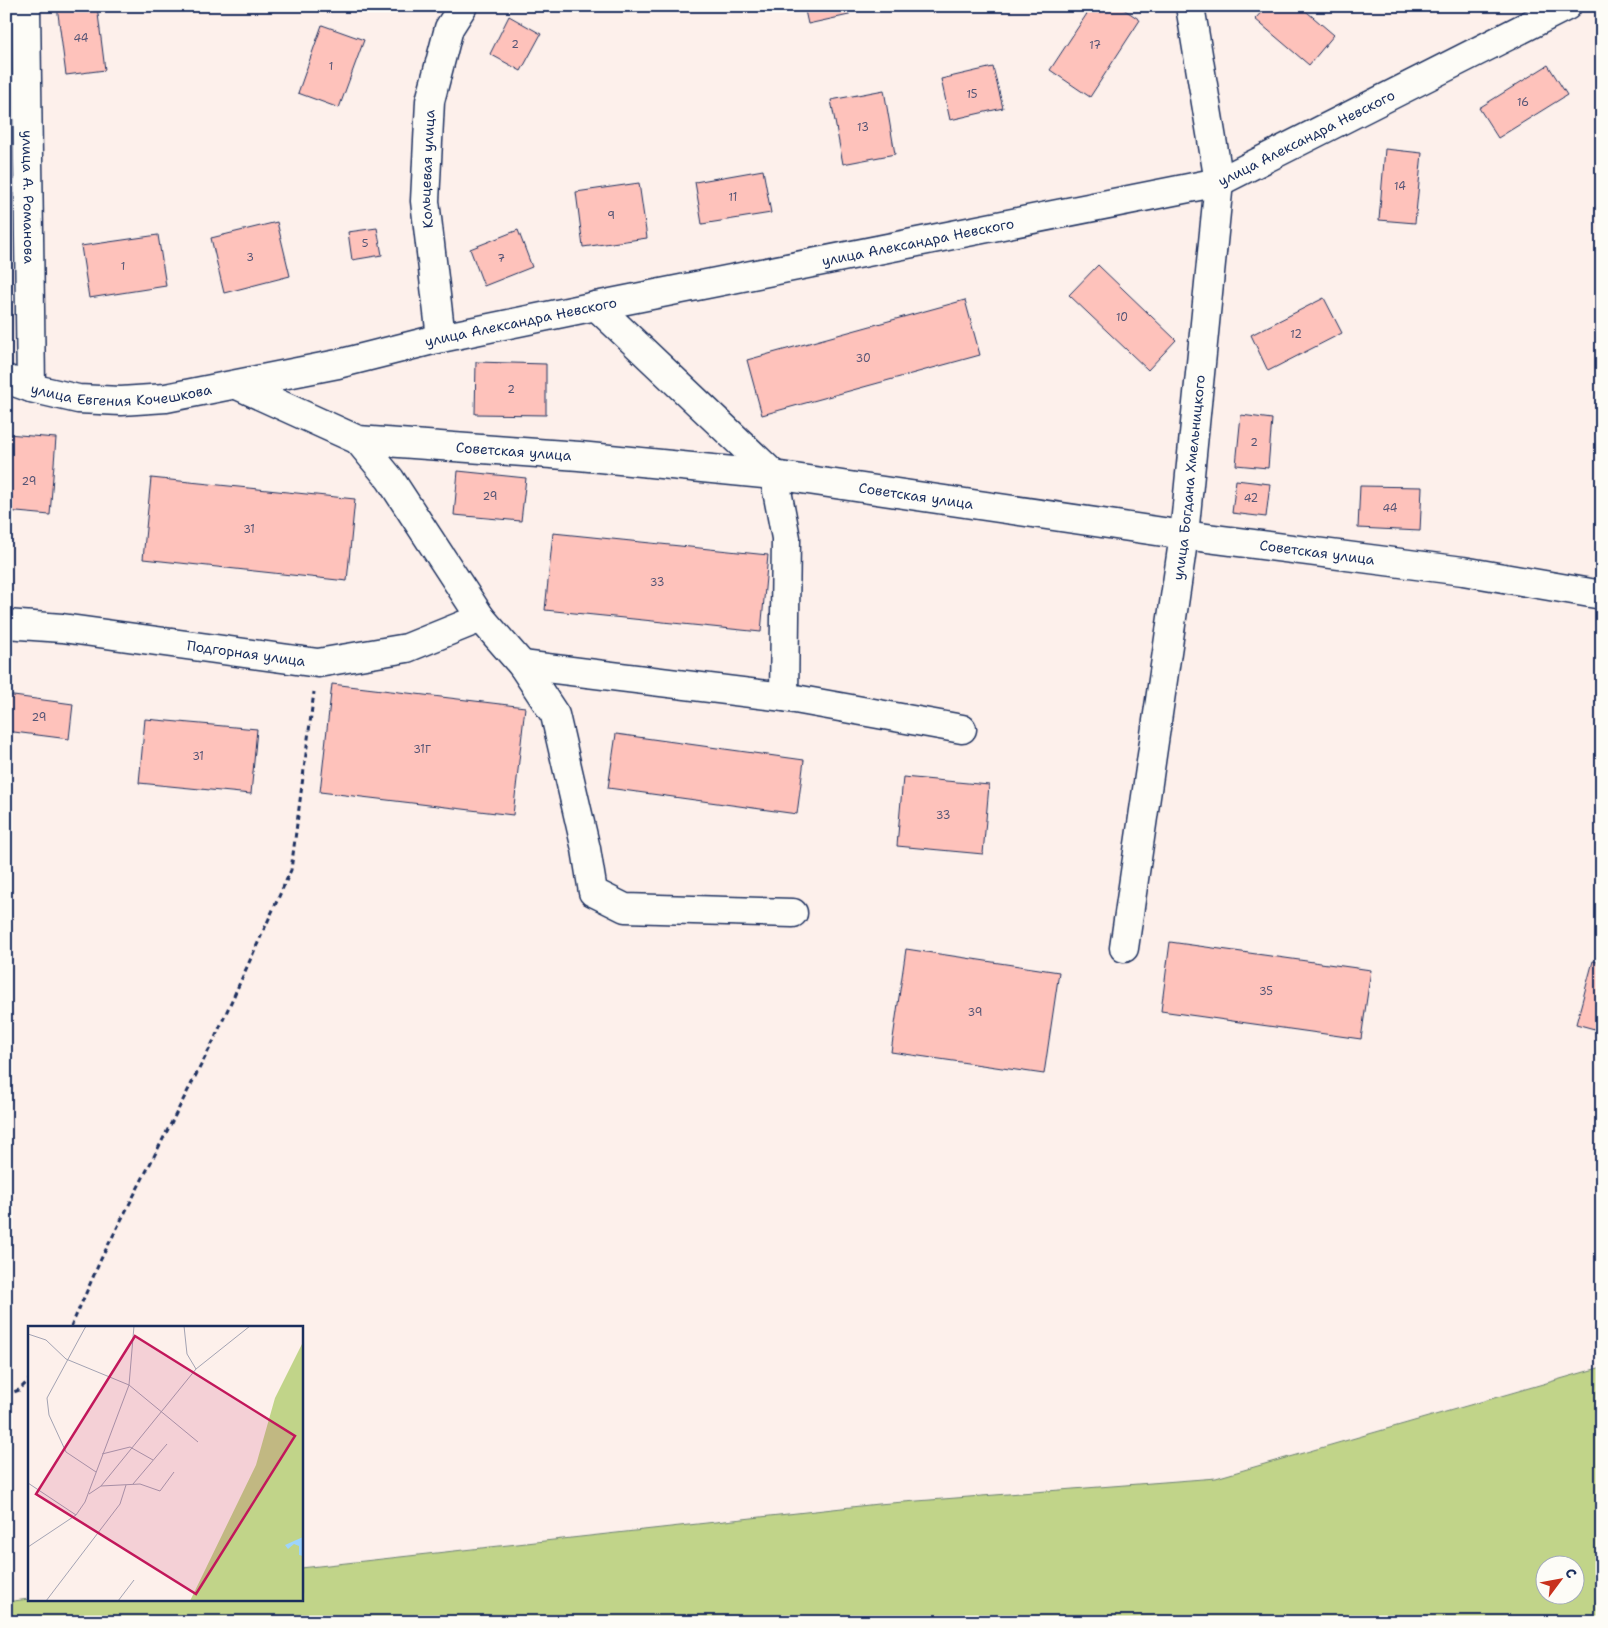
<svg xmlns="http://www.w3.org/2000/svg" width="1608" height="1628" font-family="'Shantell Sans',sans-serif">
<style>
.green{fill:#c1d489;stroke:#6e8274;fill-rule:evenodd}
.building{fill:#fec2bb;stroke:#1b2f5e}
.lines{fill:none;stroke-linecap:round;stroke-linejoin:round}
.minor-casing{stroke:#1b2f5e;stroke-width:31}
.path{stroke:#1b2f5e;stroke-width:3;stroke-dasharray:5 4;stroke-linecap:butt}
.minor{stroke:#fdfcf7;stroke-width:28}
.labels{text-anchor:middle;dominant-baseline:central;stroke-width:5;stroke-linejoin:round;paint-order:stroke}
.number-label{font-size:11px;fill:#545475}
.street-label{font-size:14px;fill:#1b2f5e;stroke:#fdfcf7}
.inset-road{fill:none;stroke:#a3a3b3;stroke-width:1}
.view{fill:#c2185b;fill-opacity:0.15;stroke:#c2185b;stroke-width:2.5}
.inset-edge{fill:none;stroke:#1b2f5e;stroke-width:2.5}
</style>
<rect width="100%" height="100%" fill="#fdf0eb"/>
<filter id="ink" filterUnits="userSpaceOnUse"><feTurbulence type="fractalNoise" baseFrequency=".02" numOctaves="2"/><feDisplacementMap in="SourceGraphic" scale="10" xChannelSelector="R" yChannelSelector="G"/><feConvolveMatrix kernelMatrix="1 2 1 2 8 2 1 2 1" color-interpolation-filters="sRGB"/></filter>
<g filter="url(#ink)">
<!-- green -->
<path class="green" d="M1602,1367v255h-1596v-20l23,-3h272v-31l577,-64 338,-26zM1546,1566h30v30h-30z"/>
<!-- building -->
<g class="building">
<path d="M57,6h40l8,64 -39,5z"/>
<path d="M804,6h43l2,9 -41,9z"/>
<path d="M1092,6h27l21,14 -50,77 -40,-27z"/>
<path d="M1267,6h33l34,29 -25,30 -54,-46z"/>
<path d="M509,16l32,18 -20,37 -31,-17z"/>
<path d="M322,25l42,15 -25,68 -41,-15z"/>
<path d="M1548,65l19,30 -69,43 -19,-30z"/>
<path d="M993,67l10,41 -53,12 -9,-41z"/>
<path d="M884,90l11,64 -52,10 -12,-64z"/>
<path d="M1385,149l37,4 -7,70 -36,-3z"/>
<path d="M763,170l8,43 -69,11 -7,-42z"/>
<path d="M639,183l8,55 -64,9 -7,-55z"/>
<path d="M277,222l13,54 -66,17 -13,-55z"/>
<path d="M377,228l5,27 -30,5 -4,-28z"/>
<path d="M518,230l14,37 -48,19 -14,-37z"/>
<path d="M158,235l8,51 -77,12 -8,-52z"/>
<path d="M1098,265l78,75 -28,30 -79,-75z"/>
<path d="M1324,298l18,35 -74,38 -17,-36z"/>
<path d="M965,300l15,55 -218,60 -15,-55z"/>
<path d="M476,362l70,2v51l-71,-1z"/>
<path d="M1241,415l31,4 -4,49 -32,-3z"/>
<path d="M7,434l49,4 -6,77 -44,-4z"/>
<path d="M458,471l68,7 -5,43 -67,-6z"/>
<path d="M151,478l204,21 -8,82 -204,-22z"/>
<path d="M1236,480l34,4 -4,33 -34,-4z"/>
<path d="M1360,486l62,1 -2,44 -62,-3z"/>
<path d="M553,533l215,22 -7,77 -216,-22z"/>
<path d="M332,684l193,23 -12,108 -193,-23z"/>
<path d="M6,695l67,9 -4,35 -63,-8z"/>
<path d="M145,719l112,10 -6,65 -112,-11z"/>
<path d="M616,734l188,26 -7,54 -189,-26z"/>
<path d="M903,777l86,8 -6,69 -86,-8z"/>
<path d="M1170,942l201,28 -10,69 -200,-28z"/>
<path d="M906,949l153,23 -15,102 -153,-22z"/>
<path d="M1593,961l9,2v68l-26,-7z"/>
</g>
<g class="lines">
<!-- minor casing -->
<g class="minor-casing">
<g id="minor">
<path id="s1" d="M26,6l5,382"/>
<path d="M596,306l178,169 12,63 -2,159"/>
<path id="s2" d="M441,338l-16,-137 5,-100 19,-73 14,-22"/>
<path id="s3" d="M6,379l25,9 47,11 43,2 45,-3 172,-34 103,-26 155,-32 623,-124 348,-176"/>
<path id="s4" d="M237,385l121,55 221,16 195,19 410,60 279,36 139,24"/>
<path d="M358,440l32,39 91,139 41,47 33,50 31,134 7,43 32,16 168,5"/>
<path id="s5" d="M6,624l56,4 256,35 89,-15 74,-30"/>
<path d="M522,665l262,32 178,32"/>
<path id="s6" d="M1124,948l60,-413 35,-353 -29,-176"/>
</g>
</g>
<!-- path -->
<g class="path">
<path d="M71,1327l30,-68 112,-217 78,-172 23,-178"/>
<path d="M6,1395l13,-5 10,-10"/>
</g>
<!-- minor -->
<use href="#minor" class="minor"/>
</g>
</g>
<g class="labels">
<!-- number labels -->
<g class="number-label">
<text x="81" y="38">44</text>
<text x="515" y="44">2</text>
<text x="1095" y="45">17</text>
<text x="331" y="66">1</text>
<text x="972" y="94">15</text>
<text x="1523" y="102">16</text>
<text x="863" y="127">13</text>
<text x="1400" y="186">14</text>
<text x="733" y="197">11</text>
<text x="611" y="215">9</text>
<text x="365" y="243">5</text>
<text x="250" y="257">3</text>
<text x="501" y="258">7</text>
<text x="123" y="266">1</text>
<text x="1122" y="317">10</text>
<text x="1296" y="334">12</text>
<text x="863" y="358">30</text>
<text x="511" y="389">2</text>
<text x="1254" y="442">2</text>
<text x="29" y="481">29</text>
<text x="490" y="496">29</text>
<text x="1251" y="498">42</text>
<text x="1390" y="508">44</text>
<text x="249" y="529">31</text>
<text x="657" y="582">33</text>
<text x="39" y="717">29</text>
<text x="422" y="749">31Г</text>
<text x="198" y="756">31</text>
<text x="943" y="815">33</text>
<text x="1266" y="991">35</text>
<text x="975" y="1012">39</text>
</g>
<!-- street labels -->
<g class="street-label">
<text stroke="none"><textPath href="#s3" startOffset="1336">улица Александра Невского</textPath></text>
<text stroke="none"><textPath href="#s2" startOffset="170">Кольцевая улица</textPath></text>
<text stroke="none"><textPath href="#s1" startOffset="191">улица А. Романова</textPath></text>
<text stroke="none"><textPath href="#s3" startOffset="931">улица Александра Невского</textPath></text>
<text stroke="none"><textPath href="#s3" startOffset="526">улица Александра Невского</textPath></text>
<text stroke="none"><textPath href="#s3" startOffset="118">улица Евгения Кочешкова</textPath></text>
<text stroke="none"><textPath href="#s4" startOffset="289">Советская улица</textPath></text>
<text stroke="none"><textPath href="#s6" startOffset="475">улица Богдана Хмельницкого</textPath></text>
<text stroke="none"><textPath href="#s4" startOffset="694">Советская улица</textPath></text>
<text stroke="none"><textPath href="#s4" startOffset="1099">Советская улица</textPath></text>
<text stroke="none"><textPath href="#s5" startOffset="242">Подгорная улица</textPath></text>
</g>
</g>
<!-- overview -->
<g transform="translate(28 1326)">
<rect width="275" height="275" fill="#fdf0eb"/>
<path d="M275,16v259h-113l66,-136 19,-67z" fill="#c1d489"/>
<path d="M275,211v19l-4,-1v-9l-5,-2 -6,5 -3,-4z" fill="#9dd4fc"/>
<path class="inset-road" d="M58,0l-39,72 2,17 17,37 30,20M156,0l3,28 9,15M0,8l18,6 20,19 63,26 69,57M74,128l28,-7 23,13M0,157l48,32M105,158l34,-40M73,160l39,-2 20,7 14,-19M61,168l12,-8 95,-117 54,-43M0,221l48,-32 9,-13 44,-117 5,-59M18,275l74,-97 6,-19M90,275l16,-21"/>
<path class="view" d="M107,10l160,100 -99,158 -160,-100z"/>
<rect width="275" height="275" class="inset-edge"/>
</g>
<!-- margin -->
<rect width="1608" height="1628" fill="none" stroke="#fdfcf7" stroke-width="25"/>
<rect x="12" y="12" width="1583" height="1603" fill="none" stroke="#1b2f5e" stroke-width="2" filter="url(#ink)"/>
<!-- north arrow -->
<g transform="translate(1560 1580) rotate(58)"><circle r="24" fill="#fdfcf7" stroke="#a3aaba"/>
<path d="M0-4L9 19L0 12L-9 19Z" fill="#c8321e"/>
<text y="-8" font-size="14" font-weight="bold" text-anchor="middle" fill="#1b2f5e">С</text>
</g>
</svg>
